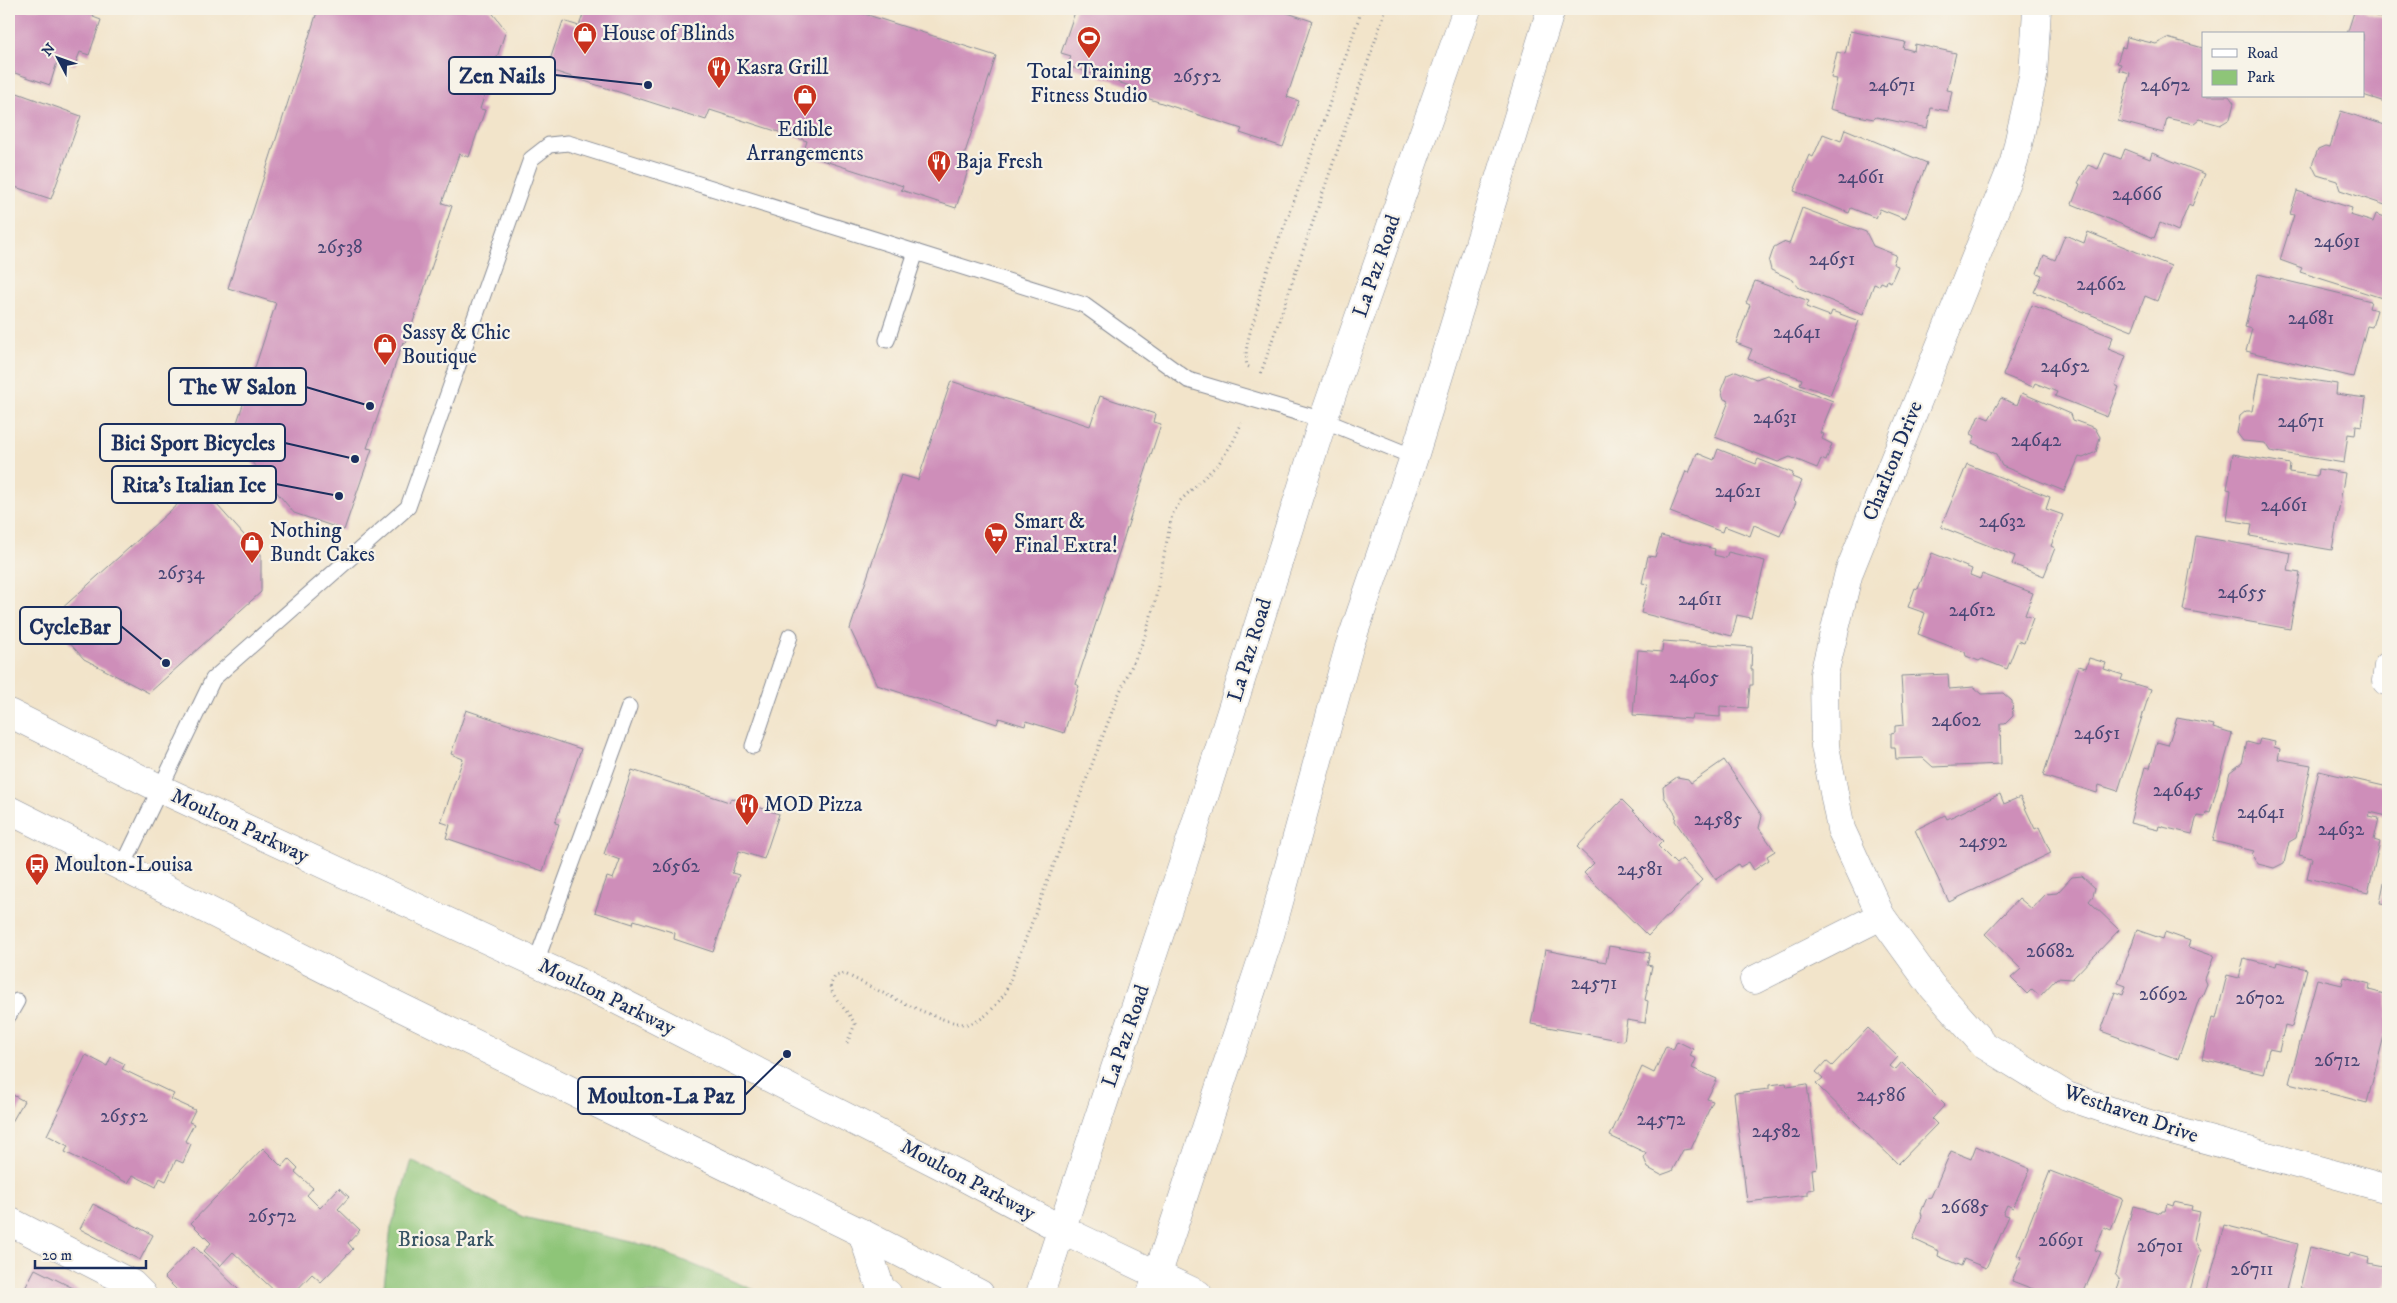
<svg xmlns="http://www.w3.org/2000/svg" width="2397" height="1303" font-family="'IM FELL DW Pica',serif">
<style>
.green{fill:#8ec578;stroke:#547a6b}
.building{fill:#ce8eb9}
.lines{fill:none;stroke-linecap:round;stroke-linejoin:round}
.service-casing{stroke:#868a94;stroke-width:17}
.minor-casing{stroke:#868a94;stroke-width:29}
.primary-casing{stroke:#868a94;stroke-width:29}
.path{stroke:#868a94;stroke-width:3;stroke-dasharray:1 4;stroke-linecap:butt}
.service{stroke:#fff;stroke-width:15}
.minor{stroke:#fff;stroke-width:28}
.primary{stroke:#fff;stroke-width:28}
.labels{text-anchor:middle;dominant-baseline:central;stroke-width:4.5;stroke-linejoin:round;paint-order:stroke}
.number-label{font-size:19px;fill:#484775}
.poi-label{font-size:21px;fill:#1b2f5e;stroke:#f7f3e8;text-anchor:start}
.street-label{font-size:21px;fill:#1b2f5e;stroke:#f7f3e8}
.park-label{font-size:21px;fill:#385464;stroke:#f7f3e8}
.leader{fill:none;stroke:#1b2f5e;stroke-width:2}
.callout-dot{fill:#1b2f5e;stroke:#f7f3e8;stroke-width:2}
.callout{fill:#f7f3e8;stroke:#1b2f5e;stroke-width:2}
.callout-label{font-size:22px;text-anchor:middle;font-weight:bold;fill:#1b2f5e}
</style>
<rect width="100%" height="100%" fill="#f7f3e8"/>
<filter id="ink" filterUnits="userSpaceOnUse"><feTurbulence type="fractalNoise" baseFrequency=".02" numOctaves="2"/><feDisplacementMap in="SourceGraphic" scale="10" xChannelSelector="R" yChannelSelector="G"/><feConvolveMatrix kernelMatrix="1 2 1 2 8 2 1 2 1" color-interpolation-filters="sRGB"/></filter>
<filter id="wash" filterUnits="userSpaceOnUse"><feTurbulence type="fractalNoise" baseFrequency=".0096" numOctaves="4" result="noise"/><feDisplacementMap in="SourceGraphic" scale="20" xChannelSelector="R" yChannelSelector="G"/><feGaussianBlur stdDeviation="1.12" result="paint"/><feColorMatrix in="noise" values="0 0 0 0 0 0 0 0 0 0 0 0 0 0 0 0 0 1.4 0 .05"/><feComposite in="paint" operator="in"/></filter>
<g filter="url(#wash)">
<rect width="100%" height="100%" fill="#f2e4ca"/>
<!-- green -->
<path class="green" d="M411,1160l112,57 125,29 116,48h-381l8,-66z"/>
<g id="blocks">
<!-- building -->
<g class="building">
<path d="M9,9h87l-3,8 8,3 -12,35 -9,-3 -5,13 -17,-6 -8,26 -41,-14z"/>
<path d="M318,9h169l3,1 16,20 -26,79 5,1 -16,47 -10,-3 -17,49 10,3 -46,137 -3,-1 -36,106 5,1 -28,81 -50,-17 -62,-75 44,-135 -48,-15z"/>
<path d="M585,9h264l147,47 -33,103 8,2 -15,47 -55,-18 2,-4 -100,-32 4,-13 -97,-31 -4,10 -159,-51 16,-48 16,5z"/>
<path d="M1076,9h199l37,12 -25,76 12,4 -16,46 -43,-14 2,-4 -111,-36 2,-6 -65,-21 3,-10 -10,-3z"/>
<path d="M2355,9l33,11v83l-25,-8v-61h-16z"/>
<path d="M1850,31l55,11 -2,6 11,3 1,-7 41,9 -9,37 5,1 -4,20 -17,-3 -4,20 -51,-11 -2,2 -16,-3 -28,-7 7,-30 -6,-1 6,-26 8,2z"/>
<path d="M2127,37l29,7 11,-6 36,10v48h26l5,7 -4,16 -10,6 -21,-6 -6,5 -26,-6 -4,15 -45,-12 12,-48 -11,-3 2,-6 -4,-1 5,-16 3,1z"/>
<path d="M9,90l72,26 -30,83 -42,-14z"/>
<path d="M2341,111l47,15v80l-48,-16 -3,-9 -20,-6 -5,-10 6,-16 7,-3 5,1z"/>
<path d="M1845,129l82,34 -22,56 -25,-10 -4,9 -25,-10 -2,5 -55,-22 15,-36 4,2 10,-23 18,7z"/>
<path d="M2125,149l25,10 2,-6 53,21 -13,32 -3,-2 -11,27 -18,-8 -6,15 -82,-34 8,-20 -2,-1 10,-18 10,4 7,-16 16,6z"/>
<path d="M2297,191l55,17 -2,7 23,7 3,-8 12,4v59l-6,21 -82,-26 2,-4 -22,-8 14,-45 -4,-1z"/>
<path d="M1802,208l64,24 7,14 23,9 -3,9 5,2 -7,16 -4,-2 -1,4 -5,-2 -2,4 -5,-2 -11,30 -66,-27 -4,-7 -22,-10 -2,-8 5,-15 9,-5 6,2z"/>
<path d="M2088,232l83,34 -14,35 -12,-5 -13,35 -98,-39 8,-17 -5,-2 7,-18 11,5 10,-25 19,8z"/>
<path d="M2258,274l113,27 -2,7 8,2 -5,17 -5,-1 -14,51 -107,-26 6,-22 -7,-2z"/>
<path d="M1755,281l54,20 -3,6 24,9 2,-5 27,10 -29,74 -30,-11 2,-5 -54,-20 4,-10 -16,-6 14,-38 -4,-2z"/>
<path d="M2032,305l81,32 -5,12 18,7 -11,29 4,2 -12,30 -52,-21 2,-4 -22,-9 -2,4 -30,-12z"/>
<path d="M1736,371l20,8 11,-4 66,26 -13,32 4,1 -2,5 10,5 -6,17 -5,-2 -4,9 -27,-11 -12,5 -63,-25 14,-36 -5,-2 -3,-9 6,-15z"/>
<path d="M2259,372l78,12 -1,10 30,4 -4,28 -6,-1 -1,10 -7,-1 -4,29 -74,-12 -5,-8 -22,-2 -6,-8 3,-17 6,-5h6z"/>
<path d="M951,381l139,45 10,-30 55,18 -2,8 8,2 -85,260 3,2 -15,47 -38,-12 -1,5 -26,-8 -2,6 -120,-39 -27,-56 51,-154 17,5z"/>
<path d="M2022,393l49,21 2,6 22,8 5,9 -4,15 -13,6 -4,-1 -15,34 -62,-25 -6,-12 -24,-11 3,-7 -4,-2 8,-19 10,4 12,-21 16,7z"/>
<path d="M1718,449l38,15 2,-5 35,14 -1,4 10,4 -8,19 2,2 -16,34 -26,-11 -4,11 -26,-10 -2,6 -52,-20 16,-41 3,2 8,-20 17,7z"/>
<path d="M2233,454l57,10 -1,8 28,4 1,-7 27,4 -13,77 -82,-14 2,-12 -25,-4 4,-30 -4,-1z"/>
<path d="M1967,464l83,33 -4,12 17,6 -12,31 4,2 -11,28 -32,-12 3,-8 -74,-29z"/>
<path d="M199,485l62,69v38l-112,101 -65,-34 -35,-39z"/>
<path d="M1661,536l54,13 -1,6 12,3 2,-6 37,9 -14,57 -14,-3 -5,21 -91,-23 7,-29 -6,-1 6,-27 7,1z"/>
<path d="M2196,536l95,17 -3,18 12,2 -10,56 -107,-19z"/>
<path d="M1932,553l40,16 -2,6 10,4 2,-5 51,19 -8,22 8,3 -9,25 -6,-2 -11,28 -25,-10 -3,2 -13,-5 -1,-4 -47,-18 7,-21 -17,-6 7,-19 3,1z"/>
<path d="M1663,641l89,6 -1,23h2v15h-3l-2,23 -28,-2v11l-28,-2 -1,4 -58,-4 5,-65 24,2z"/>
<path d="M2089,658l17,5 -2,6 19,6 -2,5 30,9 -33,102 -19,-6 -2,8 -54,-17 36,-110 7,2z"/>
<path d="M1948,674l1,15 25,-2 8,7 21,-1 9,8 1,15 -8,8h-5l1,40 -68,3 -10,-9 -27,1 -1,-12h-4v-14l4,-1v-6l9,-1 -3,-49z"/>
<path d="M466,710l115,39 -26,74 4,1 -16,47 -97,-33 4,-13 -9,-3 22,-63 -12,-5z"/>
<path d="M2177,718l37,7 -1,3 19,6 -22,79 -4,-1 -1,5 -8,-1 -5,18 -33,-8 -1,4 -28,-7 15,-56 5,1 7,-26 11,3z"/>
<path d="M2260,739l15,3 -1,5 6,2 -2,10 33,6 -15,73 -7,4 -5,21 -10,5 -16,-4 -6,-10 2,-3 -41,-10 17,-69 12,-9 5,-21 11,3z"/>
<path d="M1724,760l38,56 -3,12 16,23 -8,5 2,4 -15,10 -5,-8 -9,5 -2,-3 -22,16 -41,-59 1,-6 -12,-18 -1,-10 14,-10 11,2 3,4z"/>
<path d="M632,770l97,32 2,-4 48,16 -15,45 -25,-8 -7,22 7,2 -26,77 -39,-13 1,-6 -41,-13 -1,4 -38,-12 12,-35 6,2 7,-19 -16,-6z"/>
<path d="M2319,771l69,16 -1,29 -17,-4 -1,4 10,2 -5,22 6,2 -12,51 -61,-15 5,-20 -13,-3z"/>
<path d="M2000,794l4,10 16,-7 15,32 4,-2 12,26 -102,49 -34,-72 30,-15 2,4z"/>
<path d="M1622,800l41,41 -5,5 18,18 6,-5 20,21 -54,56 -64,-63 10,-10 -17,-16z"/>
<path d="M2387,867h1v37l-8,-1z"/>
<path d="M2082,876l13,12 -2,8 -4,5 30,29 -47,49 -15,-1 -17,18 -8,-7 -5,5 -16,-16 10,-9 -36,-35 34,-36 13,11 14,-15 11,-1 15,-16z"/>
<path d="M2137,930l26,9 2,-7 25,9 -2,6 26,9 -9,23 2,5 -5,12 -3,3 -21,60 -77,-28 14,-39 8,3 3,-9 -8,-3z"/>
<path d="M1609,946l41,7 -3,12 5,1 -7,34 3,1 -3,22 -18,-3 -3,21 -93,-17 14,-74 61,12z"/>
<path d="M2244,958l32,8 1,-4 30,7 -15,58 -7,-2 -6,26 -10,-2 -6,25 -61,-15 10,-41 4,1 11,-44 12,3z"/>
<path d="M2344,977l26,7 -1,6 19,5v38l-4,3 -17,67 -78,-20 28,-104 25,6z"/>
<path d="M1868,1028l30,29 -8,9 5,4 7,-8 43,43 -13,14 5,5 -39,40 -82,-80 7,-6 -7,-6 10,-11 6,5z"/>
<path d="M1677,1041l16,8 -3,7 6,3 -4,9 25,11 -10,20 6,2 -22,48 -8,1 -11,21 -11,4 -13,-7 -4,-10 2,-5 -36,-17 32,-69 12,6 12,-27 7,4z"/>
<path d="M86,1055l21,11 4,-9 14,7 -3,5 52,25 -3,5 24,11 -6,12 5,2 -9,17 6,3 -8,19 -7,-3 -10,21 -6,-3 -4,9 -23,-12 -5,8 -63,-31 3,-6 -21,-11z"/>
<path d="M1786,1083l1,4 20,-3 10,84 -5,1 2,20 -6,1v5l-61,7 -13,-109 35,-4v-4z"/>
<path d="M9,1093l15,8 -15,26z"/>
<path d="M1976,1146l54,23 -17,39 -6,-3 -4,9 6,2 -23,52 -22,-9 -3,7 -23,-10 1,-5 -26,-12 9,-23 -1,-4 6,-14 4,-1 20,-46 20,8z"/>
<path d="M263,1148l19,19 7,-8 9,9 -3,4 18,16 -6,7 13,13 19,-20 10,9 -11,12 22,21 -12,13 5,6 -32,33 -9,-8 -19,20h-15l-45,-42 -13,14 -16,-15 7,-8 -20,-20z"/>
<path d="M2050,1171l73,28 -12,31 -7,-3 -9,23 6,2 -18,42h-37l-34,-13 10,-24 -5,-2z"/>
<path d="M2174,1202l18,4 -1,4 9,2 -6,28 7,11 -12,43h-73l4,-14 -5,-6 18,-68 28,7 1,-2h3l2,-7 6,2z"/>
<path d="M93,1204l60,31 -13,25 -60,-31z"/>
<path d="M2224,1225l74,19 -13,50h-79z"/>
<path d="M194,1246l49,48h-62l-17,-17z"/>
<path d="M2310,1247l39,10 1,-4 19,5 -1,5 20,4 -5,27h-77l1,-4 -7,-2z"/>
<path d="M35,1269l50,25h-63z"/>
</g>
</g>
</g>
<g filter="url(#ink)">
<use href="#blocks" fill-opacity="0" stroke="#868a94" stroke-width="1"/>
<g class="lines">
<!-- service casing -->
<g class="service-casing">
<g id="service">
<path d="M887,340l29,-88"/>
<path d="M753,746l37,-110"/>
<path d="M122,868l91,-189 195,-172 123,-348 18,-14 19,-2 516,162 104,75 135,40 91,37"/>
<path d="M536,962l93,-255"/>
<path d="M9,1015l8,-14"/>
</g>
</g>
<!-- minor casing -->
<g class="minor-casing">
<g id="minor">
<path d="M2037,9l-4,68 -19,85 -165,410 -25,102 1,72 16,83 40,87 50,69 53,60 83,51 79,27 242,66"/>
<path d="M2386,681l2,-15"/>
<path d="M1754,980l127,-64"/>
<path d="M9,1221l123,63 10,10"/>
</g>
</g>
<!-- primary casing -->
<g class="primary-casing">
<g id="primary">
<path d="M9,713l152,76 454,210 347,177 99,53 137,65"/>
<path d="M9,810l385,194 468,229 118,61"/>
<path d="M862,1233l19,56 7,5"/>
<path d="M1040,1294l142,-427 141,-447 144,-411"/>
<path d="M1151,1294l119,-359 79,-288 65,-190 137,-448"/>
</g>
</g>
<!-- path -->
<g class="path">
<path d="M1249,367l-2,-1c-5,-26 12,-49 13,-76l58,-153 44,-128"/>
<path d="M1261,373l125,-364"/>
<path d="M847,1043l8,-19c-7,-14 -20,-22 -25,-38l5,-10 10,-2c25,12 99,52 122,50 17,-2 29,-19 38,-31l113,-297 26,-57 10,-33 18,-91 9,-15 38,-37 14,-21 9,-19"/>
<path d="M731,1294l4,-4"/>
</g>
<!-- service -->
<use href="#service" class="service"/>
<!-- minor -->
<use href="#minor" class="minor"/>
<!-- primary -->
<use href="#primary" class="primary"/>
</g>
</g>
<!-- icons -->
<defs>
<g id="shop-pin" transform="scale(1.25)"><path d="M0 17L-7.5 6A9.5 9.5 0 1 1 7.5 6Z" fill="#c8321e" stroke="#f7f3e8"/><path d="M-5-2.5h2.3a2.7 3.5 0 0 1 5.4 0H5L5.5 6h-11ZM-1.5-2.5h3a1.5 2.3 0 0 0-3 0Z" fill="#fff"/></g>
<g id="stadium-pin" transform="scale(1.25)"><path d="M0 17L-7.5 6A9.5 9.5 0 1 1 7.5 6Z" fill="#c8321e" stroke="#f7f3e8"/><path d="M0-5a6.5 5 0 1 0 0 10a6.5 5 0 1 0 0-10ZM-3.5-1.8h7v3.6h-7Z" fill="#fff"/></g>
<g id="restaurant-pin" transform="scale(1.25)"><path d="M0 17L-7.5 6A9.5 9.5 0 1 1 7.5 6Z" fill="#c8321e" stroke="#f7f3e8"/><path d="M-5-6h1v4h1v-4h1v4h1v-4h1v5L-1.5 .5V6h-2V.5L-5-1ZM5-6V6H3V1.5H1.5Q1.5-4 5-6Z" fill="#fff"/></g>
<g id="supermarket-pin" transform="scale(1.25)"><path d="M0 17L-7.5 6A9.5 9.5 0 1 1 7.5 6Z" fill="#c8321e" stroke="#f7f3e8"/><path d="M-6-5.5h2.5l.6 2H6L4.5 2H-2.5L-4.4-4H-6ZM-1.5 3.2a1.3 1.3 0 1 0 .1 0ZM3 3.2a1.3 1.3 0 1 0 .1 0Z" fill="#fff"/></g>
<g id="bus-pin" transform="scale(1.25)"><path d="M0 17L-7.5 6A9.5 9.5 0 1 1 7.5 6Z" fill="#c8321e" stroke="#f7f3e8"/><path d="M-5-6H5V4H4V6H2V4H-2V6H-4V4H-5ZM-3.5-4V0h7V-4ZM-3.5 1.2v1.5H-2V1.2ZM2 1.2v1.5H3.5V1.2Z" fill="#fff"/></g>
</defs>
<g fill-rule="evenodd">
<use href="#shop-pin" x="585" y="34"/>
<use href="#stadium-pin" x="1089" y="38"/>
<use href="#restaurant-pin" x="719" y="68"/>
<use href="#shop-pin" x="805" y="96"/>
<use href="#restaurant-pin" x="939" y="162"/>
<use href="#shop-pin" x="385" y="345"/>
<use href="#supermarket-pin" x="996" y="534"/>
<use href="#shop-pin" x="252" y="543"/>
<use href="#restaurant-pin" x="747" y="805"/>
<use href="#bus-pin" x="37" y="865"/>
</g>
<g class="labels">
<!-- number labels -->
<g class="number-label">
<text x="1197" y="76">26552</text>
<text x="1892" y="85">24671</text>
<text x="2165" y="85">24672</text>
<text x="1861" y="177">24661</text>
<text x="2137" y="194">24666</text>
<text x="2337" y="241">24691</text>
<text x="340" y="247">26538</text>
<text x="1832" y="259">24651</text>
<text x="2101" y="284">24662</text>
<text x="2311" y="318">24681</text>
<text x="1797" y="332">24641</text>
<text x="2065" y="366">24652</text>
<text x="1775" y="417">24631</text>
<text x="2301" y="421">24671</text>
<text x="2036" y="440">24642</text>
<text x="1738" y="491">24621</text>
<text x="2284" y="505">24661</text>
<text x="2002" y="521">24632</text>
<text x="181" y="573">26534</text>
<text x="2242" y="592">24655</text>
<text x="1700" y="599">24611</text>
<text x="1972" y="610">24612</text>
<text x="1694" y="677">24605</text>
<text x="1956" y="720">24602</text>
<text x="2097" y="733">24651</text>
<text x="2178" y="790">24645</text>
<text x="2261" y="812">24641</text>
<text x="1718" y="819">24585</text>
<text x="2341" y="829">24632</text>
<text x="1983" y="841">24592</text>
<text x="676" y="866">26562</text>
<text x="1640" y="869">24581</text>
<text x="2050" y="951">26682</text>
<text x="1594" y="983">24571</text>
<text x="2163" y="994">26692</text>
<text x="2260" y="998">26702</text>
<text x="2337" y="1060">26712</text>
<text x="1881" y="1095">24586</text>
<text x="124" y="1116">26552</text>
<text x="1661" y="1119">24572</text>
<text x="1776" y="1131">24582</text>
<text x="1965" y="1207">26685</text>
<text x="272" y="1216">26572</text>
<text x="2061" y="1240">26691</text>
<text x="2160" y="1246">26701</text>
<text x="2252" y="1269">26711</text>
</g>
<!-- poi labels -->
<g class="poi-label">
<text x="602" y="34">House of Blinds</text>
<text x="736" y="68">Kasra Grill</text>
<text x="1089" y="72" text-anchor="middle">Total Training<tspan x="1089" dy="24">Fitness Studio</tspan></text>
<text x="805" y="130" text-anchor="middle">Edible<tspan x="805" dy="24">Arrangements</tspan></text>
<text x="956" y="162">Baja Fresh</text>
<text x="402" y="333">Sassy &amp; Chic<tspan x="402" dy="24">Boutique</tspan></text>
<text x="1014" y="522">Smart &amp;<tspan x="1014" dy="24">Final Extra!</tspan></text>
<text x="270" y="531">Nothing<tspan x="270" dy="24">Bundt Cakes</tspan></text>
<text x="764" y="805">MOD Pizza</text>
<text x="54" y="865">Moulton-Louisa</text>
</g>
<!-- street labels -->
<g class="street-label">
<text transform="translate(1377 266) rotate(-71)">La Paz Road</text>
<text transform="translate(1893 461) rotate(-68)">Charlton Drive</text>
<text transform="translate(1250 650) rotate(-73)">La Paz Road</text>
<text transform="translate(240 826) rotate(25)">Moulton Parkway</text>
<text transform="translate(607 997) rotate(26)">Moulton Parkway</text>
<text transform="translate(1126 1036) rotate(-71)">La Paz Road</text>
<text transform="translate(2131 1114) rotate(19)">Westhaven Drive</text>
<text transform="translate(968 1180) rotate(28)">Moulton Parkway</text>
</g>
<!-- park labels -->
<g class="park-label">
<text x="446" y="1240">Briosa Park</text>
</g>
</g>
<!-- callouts -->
<path class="leader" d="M648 85L555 75M370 406L306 387M355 459L285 443M339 496L276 484M166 663L121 626M787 1054L745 1095"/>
<g class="callout-dot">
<circle cx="648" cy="85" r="5"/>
<circle cx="370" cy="406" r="5"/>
<circle cx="355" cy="459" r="5"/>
<circle cx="339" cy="496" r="5"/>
<circle cx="166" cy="663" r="5"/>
<circle cx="787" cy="1054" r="5"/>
</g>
<g class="callout">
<rect x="449" y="57" width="106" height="37" rx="5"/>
<rect x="169" y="368" width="137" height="37" rx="5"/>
<rect x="100" y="424" width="185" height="37" rx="5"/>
<rect x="112" y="466" width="164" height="37" rx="5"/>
<rect x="20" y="607" width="101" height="37" rx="5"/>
<rect x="578" y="1077" width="167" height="37" rx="5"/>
</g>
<g class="callout-label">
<text x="502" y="83">Zen Nails</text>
<text x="238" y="394">The W Salon</text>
<text x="193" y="450">Bici Sport Bicycles</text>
<text x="194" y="492">Rita's Italian Ice</text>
<text x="70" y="634">CycleBar</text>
<text x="661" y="1103">Moulton-La Paz</text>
</g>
<!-- margin -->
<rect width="2397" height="1303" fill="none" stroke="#f7f3e8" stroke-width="30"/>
<!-- legend -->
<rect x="2202" y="32" width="162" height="65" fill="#f7f3e8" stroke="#9fa5b1"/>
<rect x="2212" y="49" width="25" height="8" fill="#ffffff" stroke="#9fa5b1"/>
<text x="2247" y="58" font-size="15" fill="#1b2f5e">Road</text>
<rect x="2212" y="70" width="25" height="15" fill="#8ec578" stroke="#9fa5b1"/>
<text x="2247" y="82" font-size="15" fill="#1b2f5e">Park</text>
<!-- north arrow -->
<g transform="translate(58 58) rotate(311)" stroke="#f7f3e8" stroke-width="4" paint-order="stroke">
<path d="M0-4L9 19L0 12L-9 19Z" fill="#1b2f5e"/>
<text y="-8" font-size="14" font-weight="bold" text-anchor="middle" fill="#1b2f5e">N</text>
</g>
<!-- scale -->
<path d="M35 1260v8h111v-8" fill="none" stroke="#1b2f5e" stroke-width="2.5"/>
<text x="42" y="1260" font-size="15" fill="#1b2f5e" stroke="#f7f3e8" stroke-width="4" paint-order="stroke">20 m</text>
</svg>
